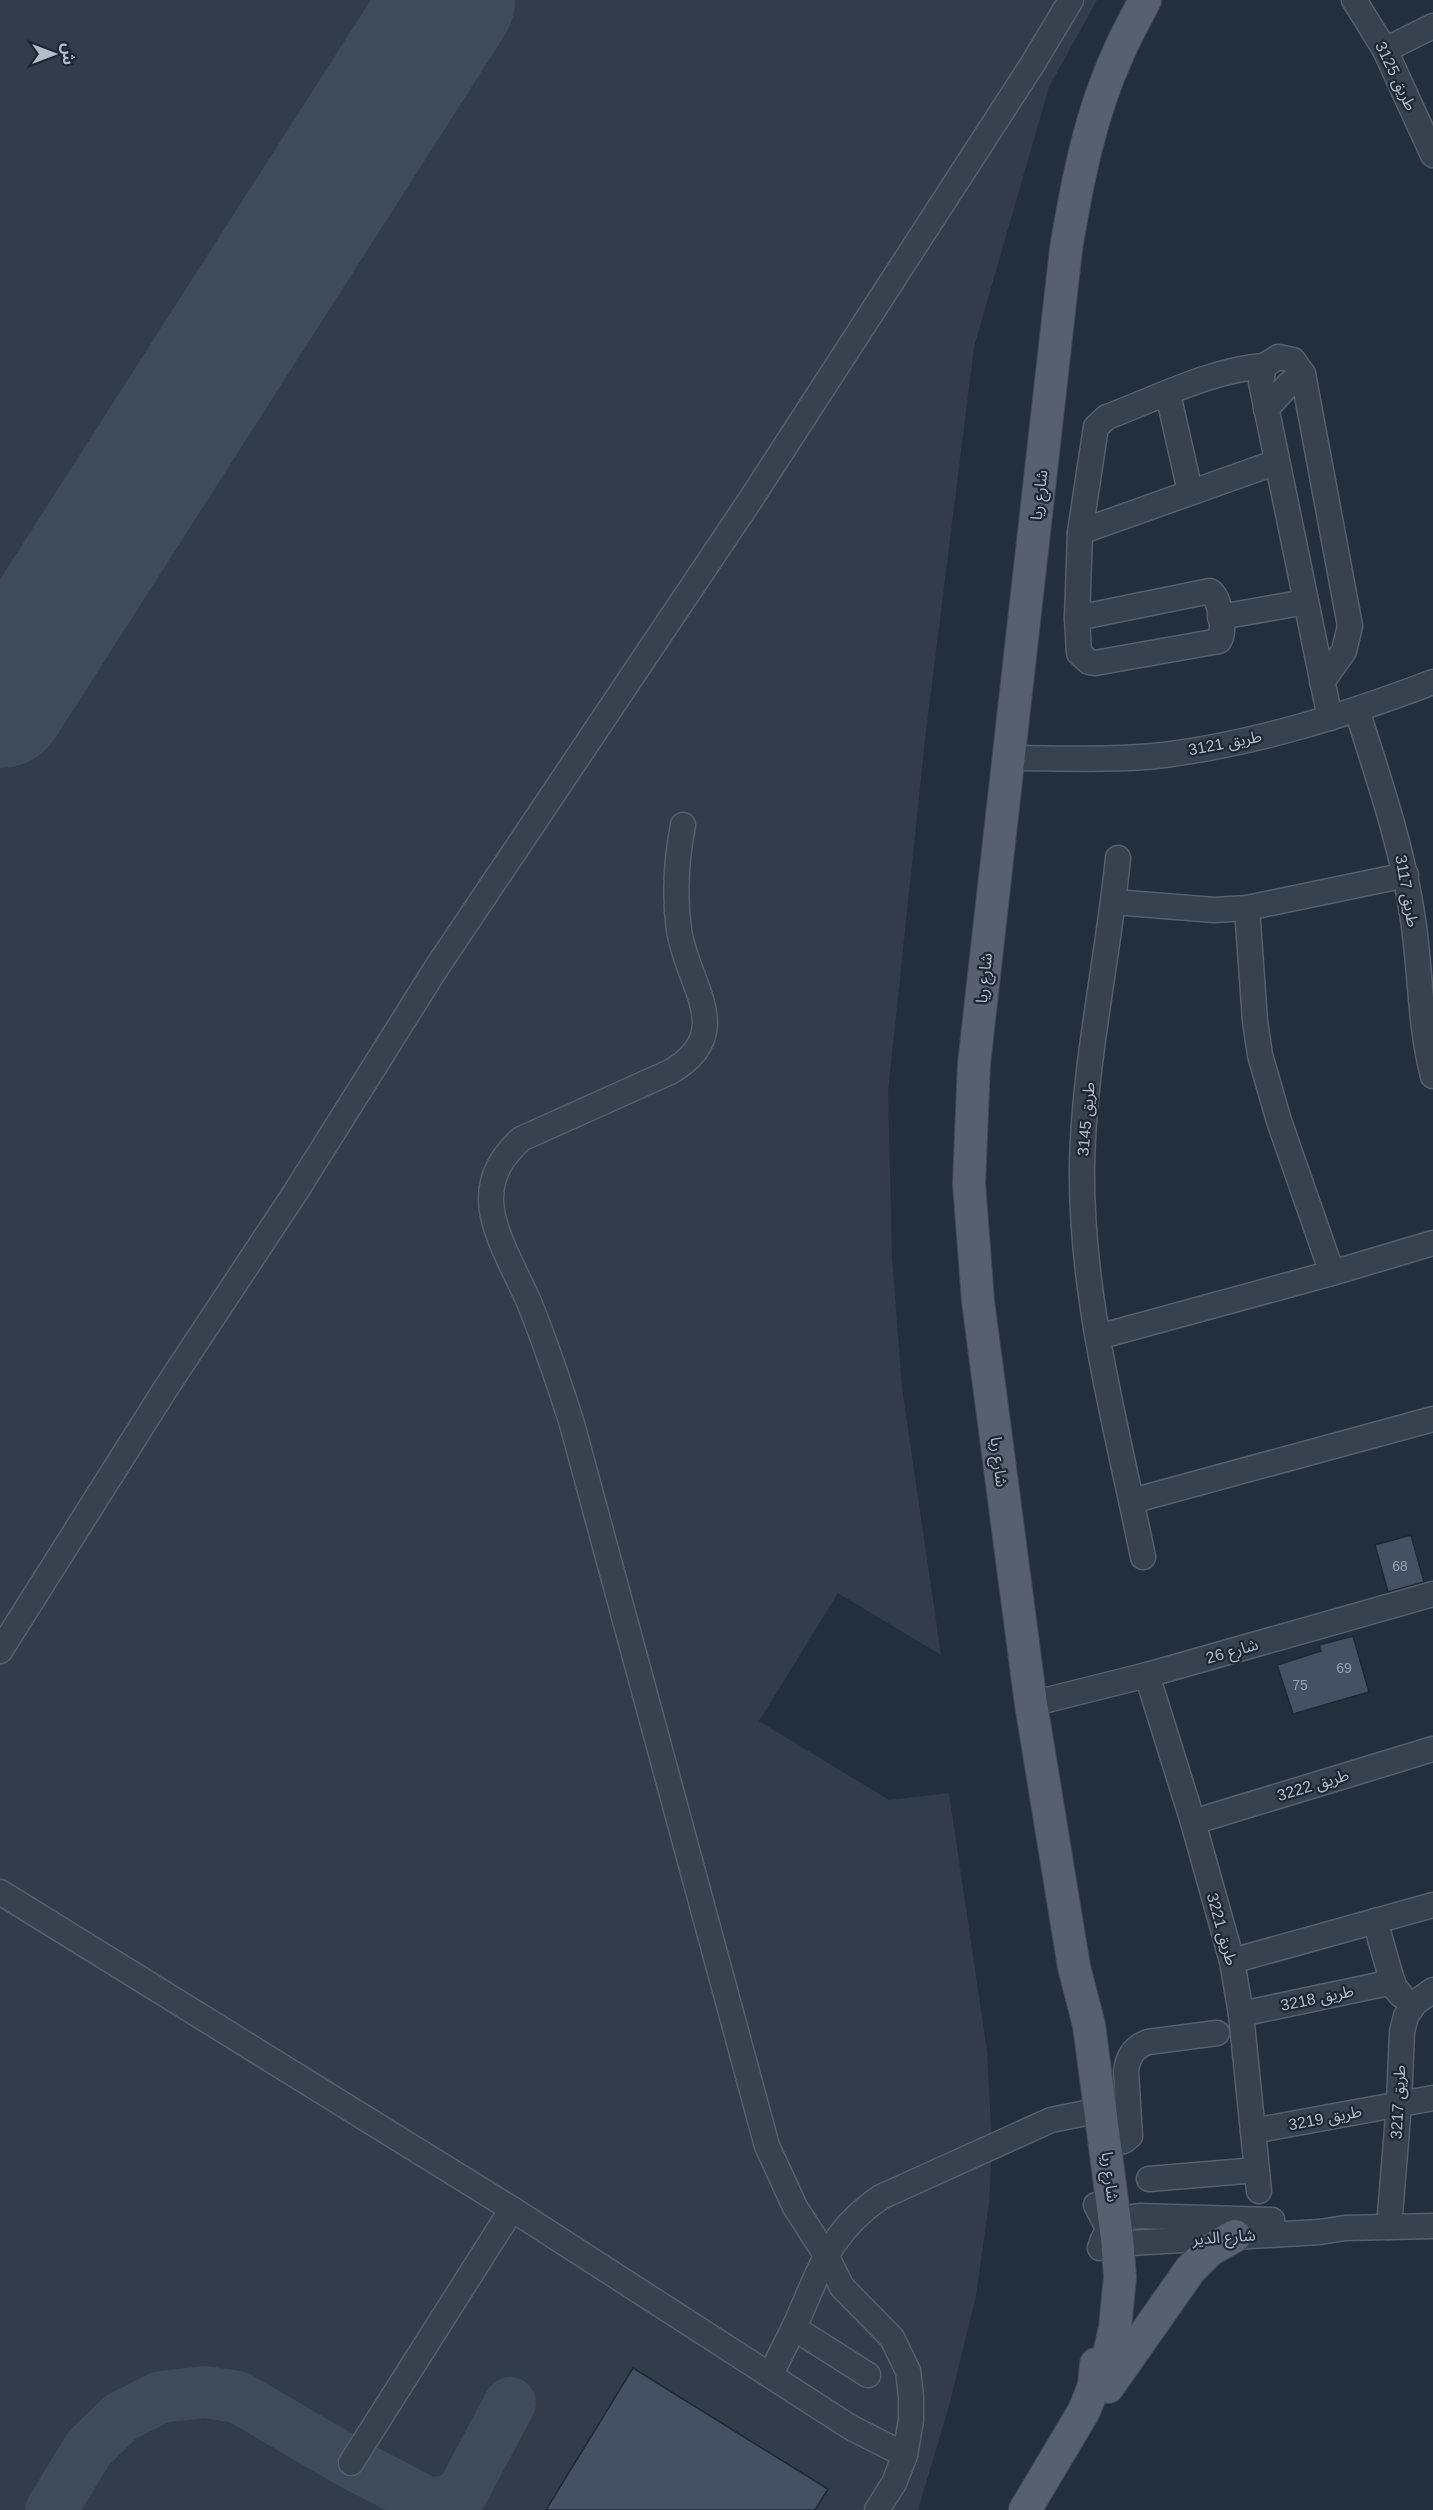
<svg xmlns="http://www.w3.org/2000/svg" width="1433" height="2510" font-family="Arial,'Noto Sans Arabic',sans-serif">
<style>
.airport{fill:#323c4b}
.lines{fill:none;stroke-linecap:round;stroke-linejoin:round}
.taxiway{stroke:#3f4a5a;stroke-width:52}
.runway{stroke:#3f4a5a;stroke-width:132}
.building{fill:#455162;stroke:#1f2835;stroke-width:1.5}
.minor-casing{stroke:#565f6c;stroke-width:27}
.major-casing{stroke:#414a57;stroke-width:34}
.minor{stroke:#38414e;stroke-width:24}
.major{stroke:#56606e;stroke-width:32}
.labels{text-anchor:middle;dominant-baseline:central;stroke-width:4.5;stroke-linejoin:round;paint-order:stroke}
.number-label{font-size:14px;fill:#98a1af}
.street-label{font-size:16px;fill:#b4bcc9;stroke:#1d2633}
</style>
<rect width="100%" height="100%" fill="#242f3e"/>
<!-- airport -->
<path class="airport" d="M0,0h1097l-48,87 -75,260 -48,384 -38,361 4,164 10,132 39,267 -103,-62 -79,128 130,79 60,-7 38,258 5,96 -3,56 -13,93 -27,110 -31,104h-918z"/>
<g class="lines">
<!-- taxiway -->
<path class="taxiway" d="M51,2510l38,-62 32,-31 40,-20 44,-5 33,5 113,66 77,40 20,-2 14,-8 48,-90"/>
<!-- runway -->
<path class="runway" d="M0,702l449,-702"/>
</g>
<!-- building -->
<g class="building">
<path d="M1411,1535l13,47 -36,10 -13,-47z"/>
<path d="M1353,1636l16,56 -76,22 -16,-49 44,-14 -2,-6z"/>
<path d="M633,2368l195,121 -13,21h-269z"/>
</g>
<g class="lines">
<!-- minor casing -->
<g class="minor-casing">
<g id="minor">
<path d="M1354,0l31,50 48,105"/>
<path d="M1385,50l48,-24"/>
<path d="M1168,394l22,97"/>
<path d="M1266,409l23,-25 14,-10"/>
<path d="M1080,532l197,-70"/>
<path d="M1210,591c10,6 16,41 9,50l-124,22 -6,-1 -10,-9 -2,-35z"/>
<path d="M1220,617l86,-15"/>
<path d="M1077,618l3,-86 16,-105 11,-10c51,-19 103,-47 157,-51"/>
<path d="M1322,682l22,-31 6,-25 -47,-252 -10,-14 -15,-3 -14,9 -3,16 69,336"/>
<path d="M1357,710c21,67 44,133 55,203 9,54 7,110 21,163"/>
<path d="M1008,758c52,0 105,3 156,-3 93,-12 182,-40 269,-73"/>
<path d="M683,825c-7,36 -9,69 -4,105 8,55 59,103 -9,142l-149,67c-18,17 -30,34 -30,60 0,32 25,73 38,103 16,40 30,81 43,122l195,722 28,61 31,48 16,32 50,51 16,33 3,25v24l-6,35 -11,28 -17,27"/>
<path d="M1118,858c-10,101 -34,206 -36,306 -2,133 35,264 61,393"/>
<path d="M1114,902l100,8 33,-2 159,-33"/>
<path d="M1247,908l8,113 5,34 19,66 53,152"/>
<path d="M1098,1337l234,-64 101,-30"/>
<path d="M1132,1501l301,-82"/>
<path d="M0,1651l166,-263 129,-195 142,-226 314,-468 281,-434 39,-65"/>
<path d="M1147,1675l46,147 39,139 9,53 18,177"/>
<path d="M1031,1704l116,-29 286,-81"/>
<path d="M1193,1822l240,-73"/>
<path d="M0,1892l512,317 338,218 55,28"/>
<path d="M1375,1921l19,66 7,8"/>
<path d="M1232,1961l201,-56"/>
<path d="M1241,2014l152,-32"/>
<path d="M1253,2131l180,-33"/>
<path d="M1106,2143l18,-2 6,-5 -4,-65c2,-15 8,-24 22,-29l69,-9"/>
<path d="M1149,2179l108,-9"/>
<path d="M1096,2205l15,28 19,10 190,-11 25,-4 88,-2"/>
<path d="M1389,2227l10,-123 3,-72 4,-16 9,-13 18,-13"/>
<path d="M1100,2248c6,-22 18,-30 40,-32l132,4"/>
<path d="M794,2328l74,47"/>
<path d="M771,2375c8,-19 18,-36 26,-54 24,-54 33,-89 84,-124l170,-77 35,-7"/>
<path d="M351,2463l161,-254"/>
</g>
</g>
<!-- major casing -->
<g class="major-casing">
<g id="major">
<path d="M1094,2386l11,-15 10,-43 5,-51 -3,-39 -28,-213 -15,-58 -43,-263 -53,-403 -9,-118 5,-119 92,-815c11,-66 24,-134 52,-195 8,-19 18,-36 27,-54"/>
<path d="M1108,2387l82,-117 20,-20 25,-14"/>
<path d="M1025,2510l59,-99 10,-25 2,-22"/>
</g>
</g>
<!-- minor -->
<use href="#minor" class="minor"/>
<!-- major -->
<use href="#major" class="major"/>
</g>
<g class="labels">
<!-- number labels -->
<g class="number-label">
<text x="1400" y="1566">68</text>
<text x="1344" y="1668">69</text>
<text x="1300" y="1685">75</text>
</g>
<!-- street labels -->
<g class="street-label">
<text transform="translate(1396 76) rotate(64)">طريق 3125</text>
<text transform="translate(1039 495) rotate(-83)">شارع ريا</text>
<text transform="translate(1225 743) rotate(-11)">طريق 3121</text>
<text transform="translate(1407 891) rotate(80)">طريق 3117</text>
<text transform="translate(984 978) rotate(-84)">شارع ريا</text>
<text transform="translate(1086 1119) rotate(-85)">طريق 3145</text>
<text transform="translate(999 1462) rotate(83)">شارع ريا</text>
<text transform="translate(1232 1651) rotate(-16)">شارع 26</text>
<text transform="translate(1313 1785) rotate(-17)">طريق 3222</text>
<text transform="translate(1222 1929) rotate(74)">طريق 3221</text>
<text transform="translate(1317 1998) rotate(-12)">طريق 3218</text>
<text transform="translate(1398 2102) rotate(-87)">طريق 3217</text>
<text transform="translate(1325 2118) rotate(-11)">طريق 3219</text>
<text transform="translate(1110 2177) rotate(83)">شارع ريا</text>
<text transform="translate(1224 2237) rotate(-4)">شارع الدير</text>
</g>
</g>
<!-- north arrow -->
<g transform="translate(54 54) rotate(90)" stroke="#1d2633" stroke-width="4.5" paint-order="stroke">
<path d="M0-4.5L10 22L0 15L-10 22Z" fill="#b4bcc9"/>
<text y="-9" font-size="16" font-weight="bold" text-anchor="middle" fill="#b4bcc9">ش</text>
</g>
</svg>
